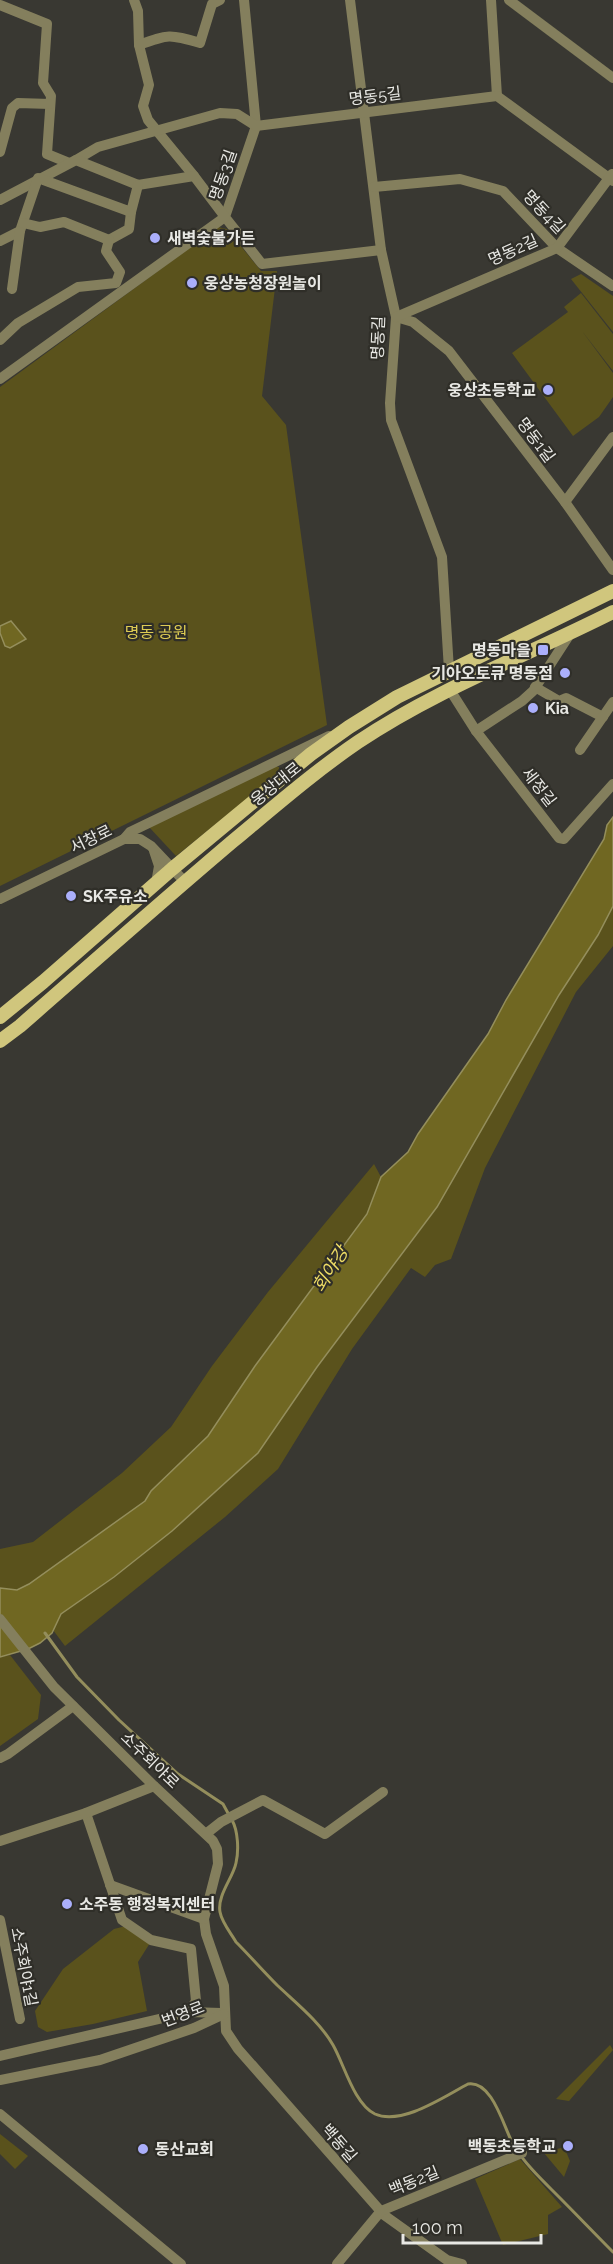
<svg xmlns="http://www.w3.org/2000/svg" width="613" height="2264" font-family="Raleway,'Noto Sans KR',sans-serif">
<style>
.green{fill:#5a521c}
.water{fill:#706722;stroke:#948e5c;stroke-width:1.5}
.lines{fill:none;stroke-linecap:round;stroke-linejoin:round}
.stream{stroke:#948e5c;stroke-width:3}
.minor{stroke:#847f5d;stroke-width:10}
.major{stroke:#d0c67d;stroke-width:14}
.poi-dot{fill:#abaffb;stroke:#2f2e28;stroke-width:2}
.labels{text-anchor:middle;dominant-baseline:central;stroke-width:4.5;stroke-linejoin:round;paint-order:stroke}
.street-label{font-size:16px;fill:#e8e8e4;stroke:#2f2e28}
.poi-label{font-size:16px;font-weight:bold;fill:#e8e8e4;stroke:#2f2e28;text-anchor:start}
.park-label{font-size:16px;fill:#ddcb53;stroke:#2f2e28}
.water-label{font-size:18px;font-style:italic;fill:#eedc65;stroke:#2f2e28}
</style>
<rect width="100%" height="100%" fill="#393832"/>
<!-- green -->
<g class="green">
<path d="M218,227l9,2 34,42h16l-15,125 24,29 41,300 -327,161v-499z"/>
<path d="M581,274l32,22v36l-42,-53z"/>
<path d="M581,293l32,41v37l-31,-40 31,42v24l-14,20 -26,19 -61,-83 56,-41 -4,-5z"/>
<path d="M275,766l4,1v6l-103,83 -27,-29z"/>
<path d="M613,906v40l-37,46 -91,176 -34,91 -16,6 -10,12 -14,-9 -59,81 -74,120 -53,48 -160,129 -12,-16 8,-16 53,-37 58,-46 86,-78 59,-86 120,-160 122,-212 39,-60z"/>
<path d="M374,1164l7,13 -14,37 -112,152 -47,70 -56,55 -7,10 -116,83 -12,6 -17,-2v-39l33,-7 89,-69 49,-46 41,-61 56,-74z"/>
<path d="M10,1655l31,40 -3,24 -38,27v-89z"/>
<path d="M126,1926l24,17 -12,19 9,49 -54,13 -46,8 -9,-5 -3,-16 28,-42 51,-40z"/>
<path d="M610,2045l3,5 -44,51 -13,-2z"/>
<path d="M0,2134l28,22 -13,13 -15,-15z"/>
<path d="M564,2147l6,14 -6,16 -20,-24z"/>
<path d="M520,2159l42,48 -14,8v19l-45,11 -28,-66z"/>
</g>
<!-- water -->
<g class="water">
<path d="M11,621l15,18 -16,9 -5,-2 -5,-13v-7z"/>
<path d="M613,817v89l-15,29 -39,60 -122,212 -120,160 -59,86 -86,78 -58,46 -53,37 -9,19 -12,10 -12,6 -28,8v-69l17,2 12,-6 116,-83 6,-10 57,-55 47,-70 112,-152 14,-37 27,-25 10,-18 70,-100 18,-34 98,-161 3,-14z"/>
</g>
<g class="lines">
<!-- stream -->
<g class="stream">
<path d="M45,1633l32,44 42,43 59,54 45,30 6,11"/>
<path d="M232,1820c6,11 7,30 4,43 -3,15 -19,32 -16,49 2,11 11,21 16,30 14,14 27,29 41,43 19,18 43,37 56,60 11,19 21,59 42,69 27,12 70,-18 93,-30 25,-4 36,45 46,62 12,19 28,34 43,49 19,19 37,38 56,57"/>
</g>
<!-- minor -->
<g class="minor">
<path d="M134,0l4,11 1,34 10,40 -6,21 5,14 46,56"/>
<path d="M244,0l12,126 -31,91 37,47 119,-14"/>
<path d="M350,0l31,250 15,67 -6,86 1,17 51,137 7,113"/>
<path d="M491,0l6,96"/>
<path d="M509,0l104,78"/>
<path d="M0,5l47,19 -4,59 8,13 -4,58 22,9"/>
<path d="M139,45c30,-11 30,-11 61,-2l12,-39 8,-4"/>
<path d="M0,152l12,-44 6,-5 32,1"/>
<path d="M76,160l22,-13 122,-34 17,1 19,12 241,-30 116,85"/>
<path d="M374,187l86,-8 43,12 54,57 56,38"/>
<path d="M0,200l76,-40 62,25 56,-9 31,41 -225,162"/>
<path d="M109,240l20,-11 2,-17"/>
<path d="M0,241l20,-10 18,-53 93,34 7,-27"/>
<path d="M12,289l8,-58"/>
<path d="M396,317l17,5 36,29 116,151 48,68"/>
<path d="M396,317l161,-69 55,-74"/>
<path d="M0,340l18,-17 60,-36 38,-4 4,-11 -14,-21 3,-11 -45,-18 -24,5 -17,-4"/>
<path d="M565,502l48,-65"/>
<path d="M535,687l24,14 7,-3 37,19"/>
<path d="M450,690l26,41 83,107 5,1 49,-55"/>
<path d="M476,731l46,-30 11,-10 37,-57"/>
<path d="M580,750l33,-48"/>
<path d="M124,839l6,-7 199,-96"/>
<path d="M154,851l5,15 -3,17"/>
<path d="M0,899l124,-60h16l11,7 34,36"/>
<path d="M0,1619l54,68 100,99 59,55 4,8 1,15 -14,55 2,15 18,52 2,45 12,18 146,166 63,45 15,4"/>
<path d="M0,1758l8,-4 65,-48"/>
<path d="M86,1813l36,107 29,20 40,9 5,52 -7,11"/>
<path d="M207,1833l14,-11 42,-22 62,34 58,-42"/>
<path d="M0,1841l86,-28 68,-27"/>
<path d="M110,1885l94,34"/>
<path d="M0,1920l20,99"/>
<path d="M0,2056l189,-44 32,1"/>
<path d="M0,2080l100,-20 94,-32 30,-14"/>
<path d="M0,2114l181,150"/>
<path d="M337,2264l44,-53 141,-58"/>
</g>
<!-- major -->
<g class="major">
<path d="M0,1017l43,-35 129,-113 139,-115 38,-27 48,-30 216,-106"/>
<path d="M0,1041l20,-15c71,-62 141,-124 213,-185 41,-34 81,-69 125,-99 79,-53 170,-87 255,-130"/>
</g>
</g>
<!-- markers -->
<g class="poi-dot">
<circle cx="155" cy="238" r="6"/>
<circle cx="192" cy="283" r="6"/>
<circle cx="548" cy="390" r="6"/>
<rect x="537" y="644" width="12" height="12" rx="3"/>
<circle cx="565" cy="673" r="6"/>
<circle cx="533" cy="708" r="6"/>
<circle cx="71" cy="896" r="6"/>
<circle cx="67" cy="1904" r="6"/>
<circle cx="568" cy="2146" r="6"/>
<circle cx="143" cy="2149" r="6"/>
</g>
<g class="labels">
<!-- street labels -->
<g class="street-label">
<text transform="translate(375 96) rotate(-7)">명동5길</text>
<text transform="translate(223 175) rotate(-71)">명동3길</text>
<text transform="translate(544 212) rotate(47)">명동4길</text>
<text transform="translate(513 250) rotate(-24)">명동2길</text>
<text transform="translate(378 338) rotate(-88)">명동길</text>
<text transform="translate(536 440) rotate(53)">명동1길</text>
<text transform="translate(276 784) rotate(-39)">웅상대로</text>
<text transform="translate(539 787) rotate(52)">세정길</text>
<text transform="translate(91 839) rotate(-26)">서창로</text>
<text transform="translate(150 1760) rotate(44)">소주회야로</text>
<text transform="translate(24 1967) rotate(79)">소주회야1길</text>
<text transform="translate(183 2014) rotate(-21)">번영로</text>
<text transform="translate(339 2143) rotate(49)">백동길</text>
<text transform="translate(414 2181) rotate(-22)">백동2길</text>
</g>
<!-- poi labels -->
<g class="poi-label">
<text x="167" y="238">새벽숯불가든</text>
<text x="204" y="283">웅상농청장원놀이</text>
<text x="536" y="390" text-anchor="end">웅상초등학교</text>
<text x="531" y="650" text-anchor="end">명동마을</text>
<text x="553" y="673" text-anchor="end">기아오토큐 명동점</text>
<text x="545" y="708">Kia</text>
<text x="83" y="896">SK주유소</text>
<text x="79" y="1904">소주동 행정복지센터</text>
<text x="556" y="2146" text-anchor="end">백동초등학교</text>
<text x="155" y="2149">동산교회</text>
</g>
<!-- park labels -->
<g class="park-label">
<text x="156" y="632">명동 공원</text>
</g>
<!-- water labels -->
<g class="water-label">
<text transform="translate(330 1269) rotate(-58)">회야강</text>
</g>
</g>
<!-- scale -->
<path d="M403 2234v9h138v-9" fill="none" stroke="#e8e8e4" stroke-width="3"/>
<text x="412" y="2234" font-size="18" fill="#e8e8e4" stroke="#2f2e28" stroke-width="4.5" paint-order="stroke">100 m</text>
</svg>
